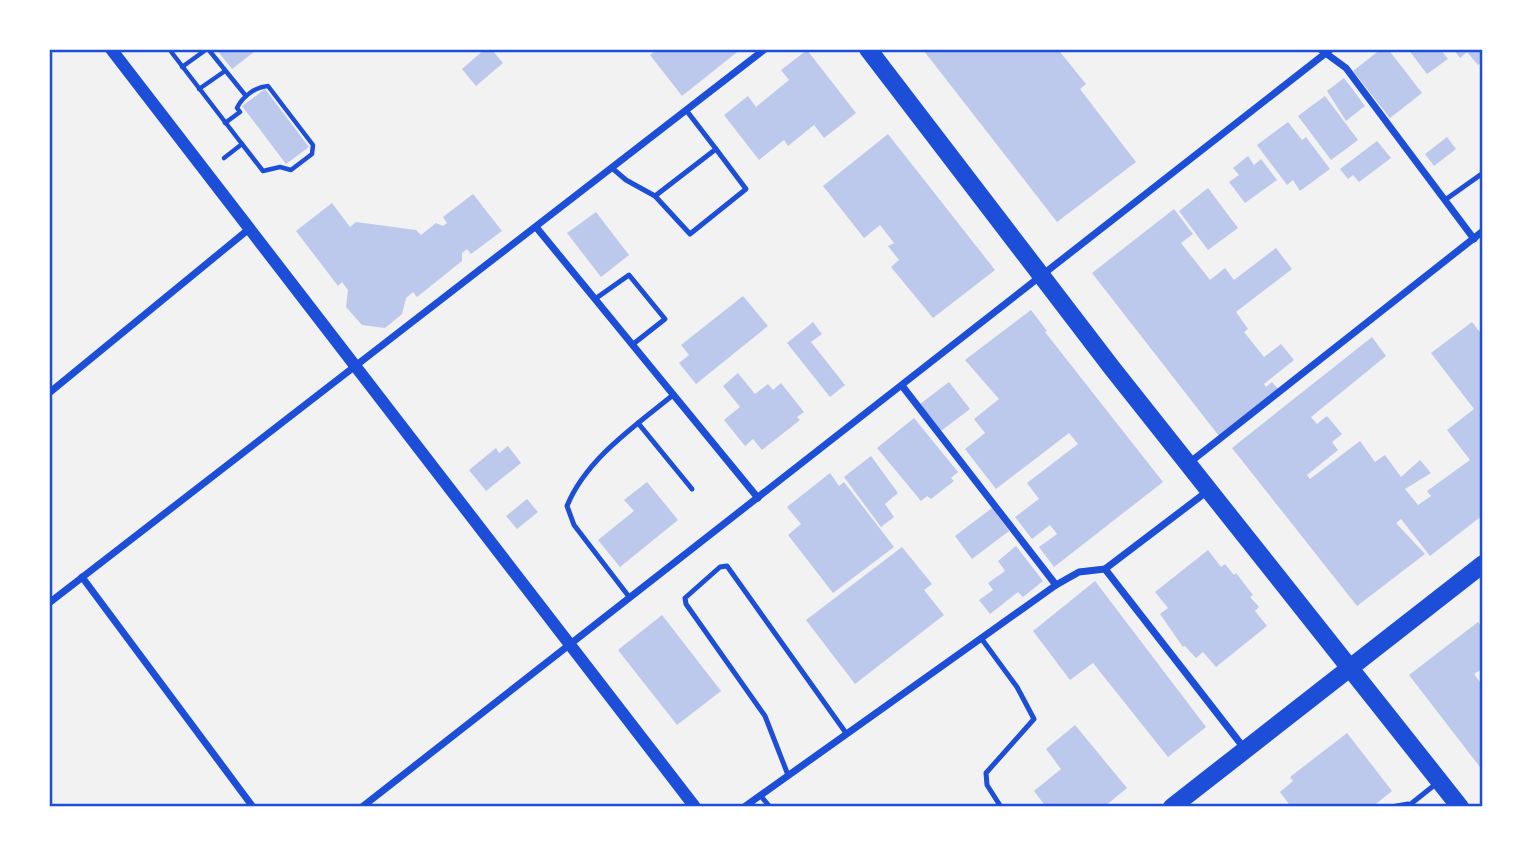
<svg xmlns="http://www.w3.org/2000/svg" width="1532" height="856" font-family="'Nunito Sans',sans-serif">
<style>
.building{fill:#bdc9ec}
.lines{fill:none;stroke-linecap:round;stroke-linejoin:round}
.path{stroke:#1d4ed8;stroke-width:4.5}
.service{stroke:#1d4ed8;stroke-width:5}
.minor{stroke:#1d4ed8;stroke-width:7}
.tertiary{stroke:#1d4ed8;stroke-width:12}
.primary{stroke:#1d4ed8;stroke-width:18}
.neatline{fill:none;stroke:#1d4ed8;stroke-width:2.5}
</style>
<rect width="100%" height="100%" fill="#f2f2f2"/>
<!-- building -->
<g class="building">
<path d="M216,49h36l2,3 -22,17z"/>
<path d="M485,49h6l12,14 -27,23 -14,-17z"/>
<path d="M658,49h83l-59,47 -32,-41z"/>
<path d="M927,49h137l-4,3 26,32 -6,5 56,73 -79,60 -133,-171z"/>
<path d="M1381,49h7l34,44 -32,25 -37,-47z"/>
<path d="M1408,49h32l8,10 -21,15z"/>
<path d="M1453,49h30v12l-5,4 -11,-13 -7,6z"/>
<path d="M807,50l49,63 -32,25 -10,-13 -26,21 -4,-6 -25,20 -35,-45 24,-19 8,11 33,-27 -8,-10z"/>
<path d="M1344,78l21,28 -19,15 -19,-30z"/>
<path d="M265,89l44,58 -23,17 -44,-58z"/>
<path d="M1325,96l33,44 -27,20 -33,-44z"/>
<path d="M1288,122l14,18 4,-3 24,32 -30,22 -7,-11 -6,5 -30,-40z"/>
<path d="M888,134l107,136 -62,48 -42,-51 8,-7 -11,-14 6,-3 -14,-18 -16,13 -41,-52z"/>
<path d="M1447,137l9,12 -22,17 -9,-12z"/>
<path d="M1377,141l14,17 -32,24 -6,-7 -5,4 -8,-10z"/>
<path d="M1248,156l6,9 7,-6 16,21 -32,23 -16,-21 10,-7 -6,-7z"/>
<path d="M1208,188l30,40 -30,22 -29,-39z"/>
<path d="M473,194l29,37 -31,23 -4,-5 -5,4v8l-45,36 -4,-5 -7,6 -4,16 -17,14 -23,-3 -16,-18 2,-17 -6,-8 -4,4 -42,-55 36,-28 18,24 6,-5 60,8 5,5 15,-12 7,3 4,-3 -4,-6z"/>
<path d="M1174,209l19,25 -12,9 29,37 15,-12 9,12 42,-32 16,21 -56,43 12,17 -4,3 20,25 17,-13 13,16 -30,24 2,3 6,-5 6,7 -59,47 -127,-163z"/>
<path d="M596,212l33,43 -28,22 -34,-44z"/>
<path d="M743,296l25,30 -72,58 -17,-21 10,-8 -8,-10z"/>
<path d="M1031,310l16,21 -2,1 118,150 -109,85 -15,-20 18,-13 -7,-9 -18,14 -17,-22 24,-18 -12,-16 51,-39 -9,-11 -73,56 -31,-40 20,-16 -11,-14 25,-20 -34,-39z"/>
<path d="M813,322l9,12 -11,8 34,43 -15,12 -43,-54z"/>
<path d="M1472,322l11,14v179l-53,41 -29,-37 -5,4 29,31 -68,52 -125,-158 140,-111 14,19 -75,61 6,7 10,-8 15,18 -10,8 6,8 -31,25 3,4 50,-38 15,21 10,-7 16,22 19,-17 11,13 -26,16 13,16 13,-9 -4,-5 43,-31 -23,-30 27,-21 -43,-56z"/>
<path d="M738,373l17,21 13,-10 5,6 8,-7 23,29 -7,5 3,3 -38,30 -9,-11 -8,7 -21,-26 16,-13 -17,-21z"/>
<path d="M949,382l21,27 -29,22 -21,-27z"/>
<path d="M914,418l44,54 -7,6 3,3 -23,18 -4,-3 -6,5 -44,-53z"/>
<path d="M508,446l13,17 -35,28 -17,-21 27,-22 3,5z"/>
<path d="M871,456l27,37 -13,11 9,13 -13,10 -37,-50z"/>
<path d="M830,473l9,13 5,-4 50,65 -61,46 -45,-58 13,-11 -14,-17z"/>
<path d="M647,482l31,38 -58,47 -22,-27 36,-29 -10,-11z"/>
<path d="M527,499l11,13 -21,17 -11,-13z"/>
<path d="M992,508l17,23 -37,28 -17,-23z"/>
<path d="M1016,546l27,35 -20,16 -5,-5 -28,22 -11,-14 14,-10 -5,-7 17,-12 -7,-10z"/>
<path d="M902,547l30,37 -8,6 20,25 -89,69 -49,-64z"/>
<path d="M1208,550l13,17 4,-3 9,11 2,-2 17,22 -3,2 9,10 -4,4 12,15 -51,41 -13,-15 -7,6 -11,-12 -2,1 -23,-33 8,-6 -13,-16z"/>
<path d="M1095,581l111,146 -38,30 -75,-94 -23,17 -37,-49z"/>
<path d="M662,615l59,76 -44,34 -59,-75z"/>
<path d="M1478,622l5,7v39l-9,6 9,12v85l-74,-96z"/>
<path d="M1075,725l52,63 -23,19h-58l-12,-16 27,-22 -15,-20z"/>
<path d="M1347,733l45,58 -20,16h-81l-11,-15 13,-11 -3,-4z"/>
</g>
<g class="lines">
<!-- path -->
<g class="path">
<path d="M169,49l73,95 -18,14"/>
<path d="M208,49l38,47"/>
<path d="M182,67l25,-18"/>
<path d="M199,89l26,-18"/>
<path d="M225,123l15,-11 -3,-4c5,-11 18,-21 31,-22l45,59 -1,9 -21,16 -11,-3 -17,4 -21,-27"/>
</g>
<!-- service -->
<g class="service">
<path d="M612,168l14,12 29,16 35,38 56,-45 -30,-40"/>
<path d="M655,196l61,-47 -30,-39"/>
<path d="M1445,200l38,-27"/>
<path d="M595,299l34,-24 36,44 -33,26"/>
<path d="M638,423l54,66"/>
<path d="M630,598l-56,-73 -7,-19c19,-47 68,-80 106,-111"/>
<path d="M981,638l36,49 17,32 -48,54 1,12 14,22"/>
<path d="M788,775l-23,-59 -79,-112 -1,-6 35,-31 7,-1 119,167"/>
<path d="M760,795l10,12"/>
<path d="M1391,807l17,-3"/>
<path d="M1407,807l30,-24"/>
</g>
<!-- minor -->
<g class="minor">
<path d="M1320,49l26,19 128,171"/>
<path d="M536,227l222,271"/>
<path d="M903,387l153,198"/>
<path d="M49,393l200,-164"/>
<path d="M1189,463l294,-232"/>
<path d="M1105,569l139,179"/>
<path d="M82,577l171,230"/>
<path d="M49,603l716,-554"/>
<path d="M362,807l969,-758"/>
<path d="M744,807l312,-222 23,-13 26,-3 104,-79"/>
</g>
<!-- tertiary -->
<path class="tertiary" d="M111,49l584,758"/>
<!-- primary -->
<g class="primary">
<path d="M868,49l244,319 348,439"/>
<path d="M1172,807l311,-243"/>
</g>
</g>
<!-- border -->
<rect width="1532" height="856" fill="none" stroke="#ffffff" stroke-width="102"/>
<rect x="51" y="51" width="1430" height="754" class="neatline"/>
</svg>
